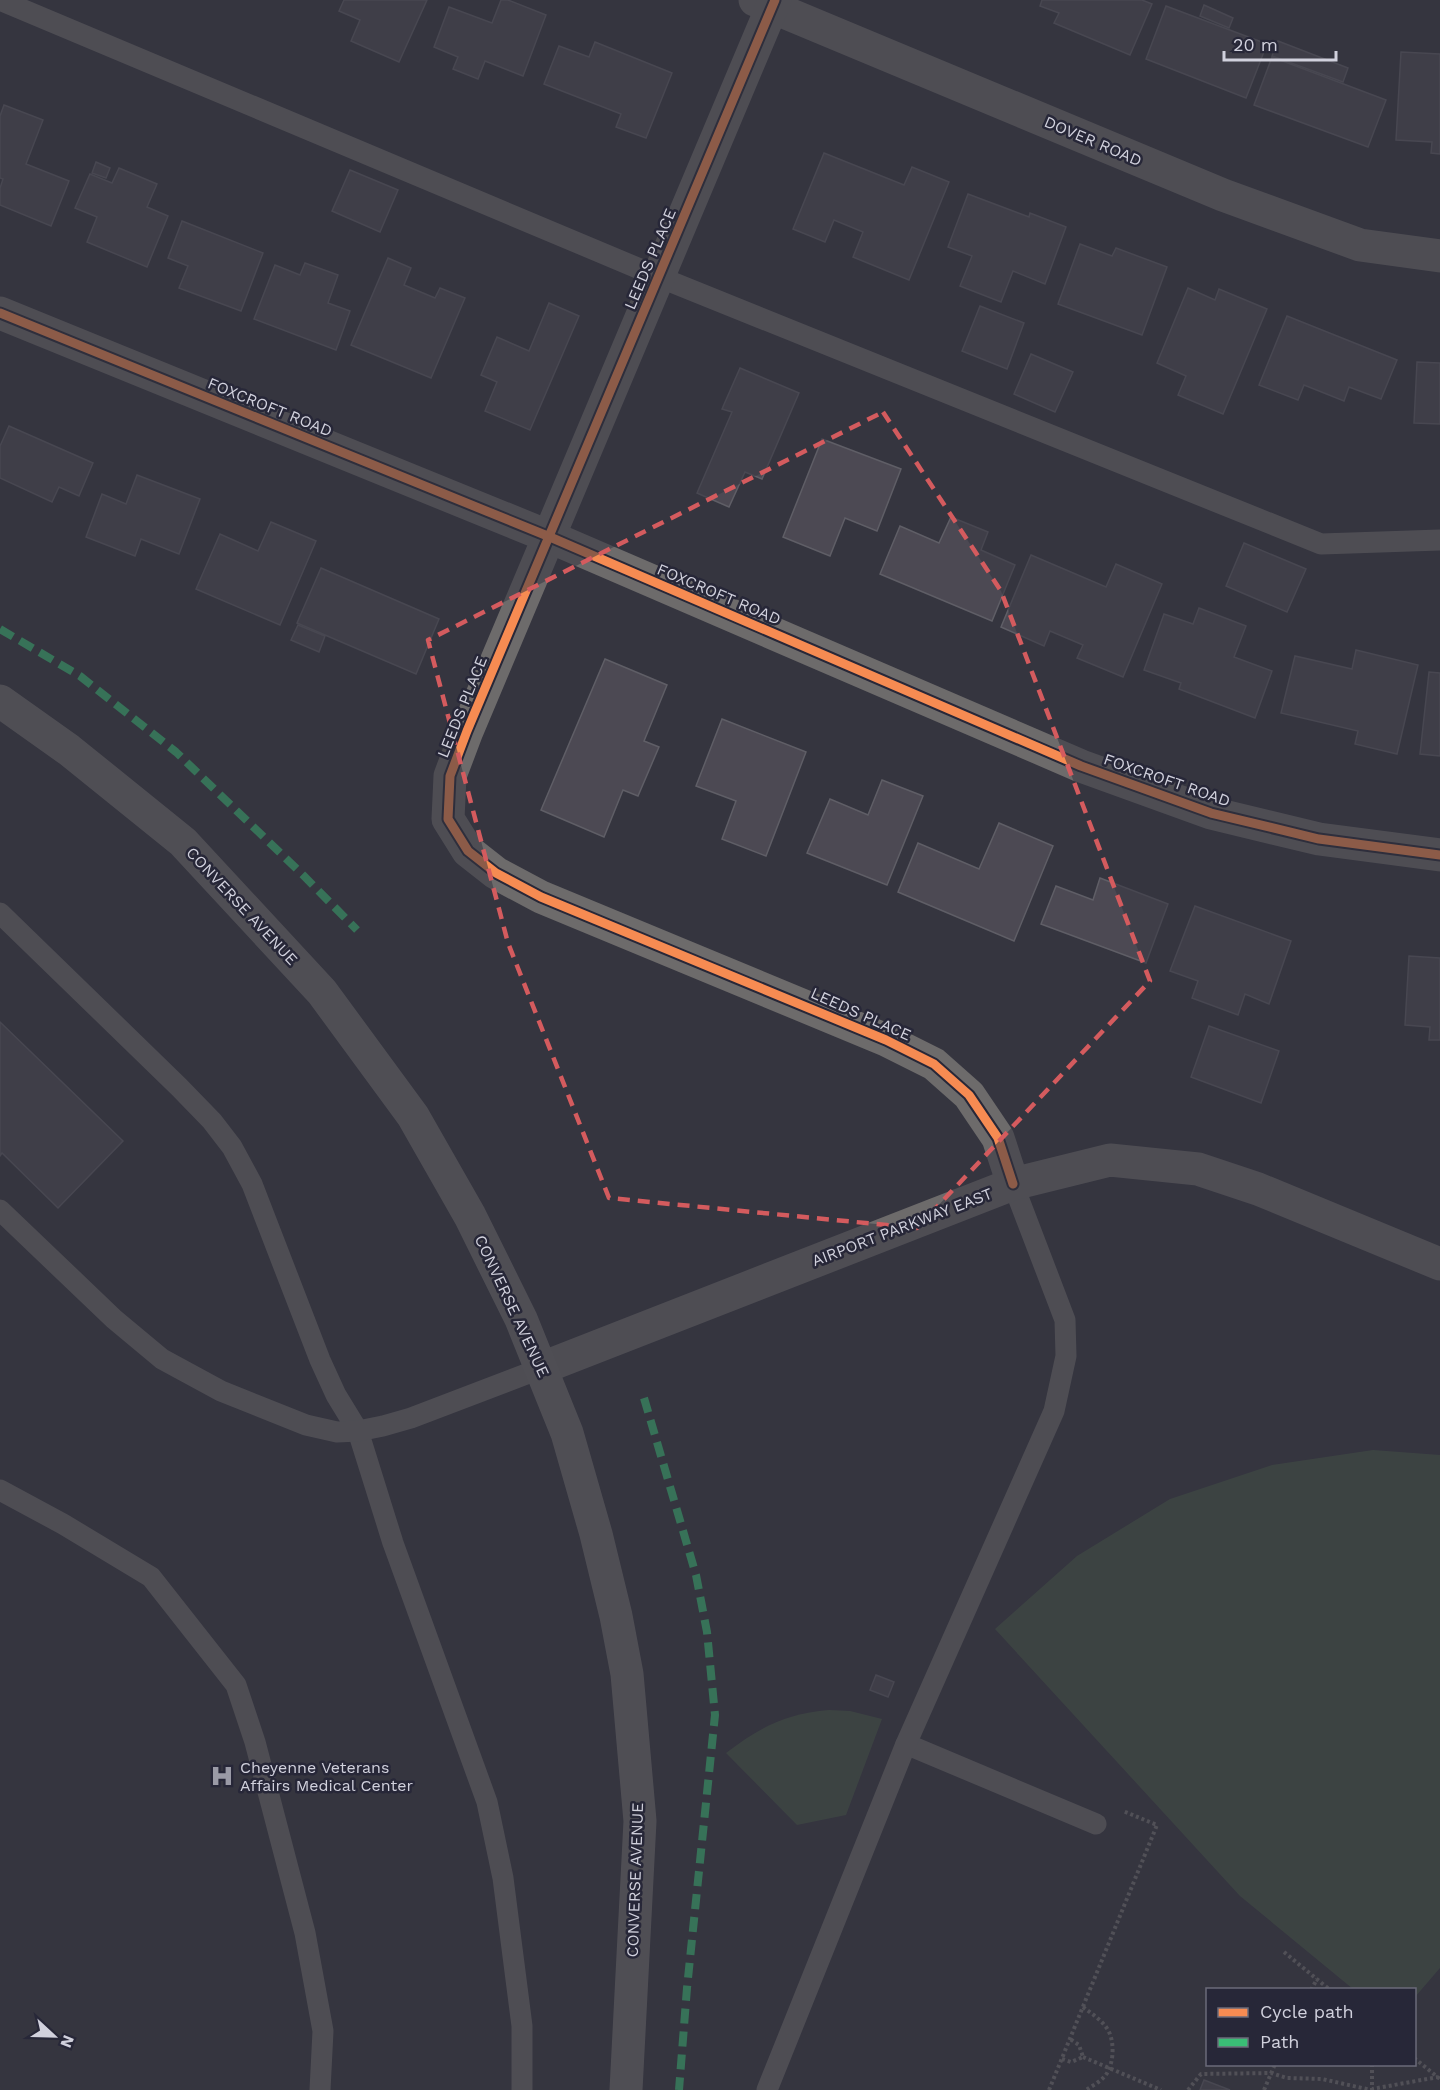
<svg xmlns="http://www.w3.org/2000/svg" width="1440" height="2090" font-family="'Work Sans',sans-serif">
<style>
.green{fill:#465546}
.building{fill:#4c4953;stroke:#5f5e66;stroke-width:1.5}
.lines{fill:none;stroke-linecap:round;stroke-linejoin:round}
.path{stroke:#737273;stroke-width:4;stroke-dasharray:3 3;stroke-linecap:butt}
.service{stroke:#6d6b6b;stroke-width:21}
.minor{stroke:#6d6b6b;stroke-width:33}
.tertiary{stroke:#6d6b6b;stroke-width:33}
.secondary{stroke:#706e6e;stroke-width:33}
.quiet{stroke:#3abd76;stroke-width:8;stroke-dasharray:15 8;stroke-linecap:butt}
.cycleway-casing{stroke:#272738;stroke-width:13}
.cycleway{stroke:#f68b52;stroke-width:9}
.marked{fill:none;stroke:#d45b5e;stroke-width:4.5;stroke-dasharray:12 8;stroke-linejoin:round}
.labels{text-anchor:middle;dominant-baseline:central;stroke-width:5;stroke-linejoin:round;paint-order:stroke}
.street-label{font-size:16px;fill:#d1d1dd;stroke:#272738}
.poi-label{font-size:16px;fill:#d1d1dd;stroke:#272738;text-anchor:start}
</style>
<rect width="100%" height="100%" fill="#35353f"/>
<!-- green -->
<g class="green">
<path d="M1373,1450l67,5v513l-25,29 -1,-7 -61,-1 -113,-93 -245,-267 82,-73 93,-57 102,-34z"/>
<path d="M829,1710l21,1 32,8 -36,96 -49,10 -71,-72c34,-26 59,-39 103,-43z"/>
</g>
<!-- building -->
<g class="building">
<path d="M344,0h83l-28,62 -48,-21 9,-21 -21,-9z"/>
<path d="M501,0h7l38,15 -23,61 -38,-15 -7,18 -25,-10 5,-12 -24,-10 15,-40 43,16z"/>
<path d="M1042,0h100l10,4 -22,51 -76,-32 5,-10 -19,-7z"/>
<path d="M1204,5l29,13 -4,10 -29,-12z"/>
<path d="M1166,6l101,38 -21,54 -100,-39z"/>
<path d="M1278,41l70,27 -5,14 -71,-26z"/>
<path d="M595,42l77,31 -26,65 -30,-11 5,-13 -77,-30 15,-38 30,11z"/>
<path d="M1401,52l39,2v100l-9,-1 1,-11 -36,-2z"/>
<path d="M1272,57l114,43 -18,47 -114,-42z"/>
<path d="M4,105l39,15 -17,44 43,17 -18,45 -51,-21v-17l3,-9 -3,-1v-62z"/>
<path d="M824,153l80,32 8,-18 37,15 -40,98 -56,-23 10,-25 -29,-12 -9,22 -32,-13z"/>
<path d="M96,162l14,6 -4,10 -14,-5z"/>
<path d="M119,168l38,16 -10,23 21,9 -21,51 -60,-25 10,-25 -22,-9 15,-34 22,9z"/>
<path d="M350,170l48,20 -18,42 -48,-21z"/>
<path d="M968,194l61,23 1,-4 36,14 -21,57 -32,-13 -12,31 -41,-16 12,-30 -24,-9z"/>
<path d="M182,221l81,32 -22,58 -62,-23 9,-22 -20,-8z"/>
<path d="M1080,244l32,12 4,-8 51,19 -25,68 -84,-31z"/>
<path d="M388,258l23,10 -7,17 31,13 5,-10 25,10 -34,80 -80,-33z"/>
<path d="M305,263l33,12 -10,28 22,8 -14,39 -82,-31 21,-54 25,10z"/>
<path d="M1188,288l27,12 4,-11 48,20 -44,105 -45,-19 8,-19 -29,-13z"/>
<path d="M549,303l30,13 -49,114 -45,-19 12,-29 -16,-7 16,-38 32,14z"/>
<path d="M980,306l44,17 -17,46 -45,-18z"/>
<path d="M1287,316l110,44 -16,39 -32,-12 -5,14 -40,-16 -6,15 -39,-15z"/>
<path d="M1031,354l42,18 -18,40 -41,-18z"/>
<path d="M1417,362l23,1v61l-26,-1z"/>
<path d="M740,368l59,25 -37,86 -17,-7 -16,35 -32,-14 35,-81 -10,-3z"/>
<path d="M9,426l84,37 -14,33 -20,-9 -7,15 -52,-24v-32z"/>
<path d="M822,439l79,30 -24,62 -32,-13 -15,38 -47,-19z"/>
<path d="M137,475l63,24 -21,55 -38,-15 -6,17 -49,-19 16,-43 24,10z"/>
<path d="M951,517l37,15 -7,18 34,15 -23,56 -112,-47 20,-48 39,17z"/>
<path d="M271,522l45,19 -36,84 -84,-36 24,-55 38,17z"/>
<path d="M1244,543l62,26 -19,43 -61,-26z"/>
<path d="M1031,555l75,32 10,-23 46,20 -39,93 -46,-19 6,-13 -33,-14 -6,15 -43,-19z"/>
<path d="M321,568l118,51 -23,55 -119,-51z"/>
<path d="M1199,608l47,18 -12,31 38,14 -17,47 -76,-29 2,-6 -37,-13 20,-56 29,10z"/>
<path d="M298,625l27,11 -6,16 -28,-12z"/>
<path d="M1356,650l62,15 -21,89 -42,-10 3,-13 -77,-18 14,-57 57,13z"/>
<path d="M605,659l62,26 -23,56 15,6 -21,49 -15,-6 -19,47 -63,-27z"/>
<path d="M1429,672l11,1v83l-20,-2z"/>
<path d="M722,719l84,33 -40,104 -44,-17 14,-38 -40,-15z"/>
<path d="M882,780l41,16 -36,89 -80,-32 23,-54 38,16z"/>
<path d="M999,823l54,23 -39,95 -116,-49 20,-49 61,26z"/>
<path d="M1100,878l68,26 -22,59 -105,-39 15,-38 37,14z"/>
<path d="M1195,906l96,35 -22,63 -24,-10 -7,21 -46,-17 6,-17 -28,-10z"/>
<path d="M1409,956l31,2v82h-11l1,-13 -25,-2z"/>
<path d="M0,1022l123,119 -65,67 -56,-55 -2,3z"/>
<path d="M1209,1026l70,25 -18,52 -70,-26z"/>
<path d="M876,1675l18,7 -6,15 -18,-7z"/>
<path d="M1204,2080l26,10h-30z"/>
</g>
<g class="lines">
<!-- path -->
<g class="path">
<path d="M1284,1952l46,38"/>
<path d="M1311,1990l6,-11"/>
<path d="M1083,2007c9,7 19,13 25,23 7,12 6,35 -3,46 -5,6 -13,10 -19,14"/>
<path d="M1083,2057l78,33"/>
<path d="M1414,2058l26,21"/>
<path d="M1062,2059l9,3 12,-5 -4,-12 -9,-6"/>
<path d="M1372,2064v25l66,-12"/>
<path d="M1049,2090l108,-265 -34,-14"/>
<path d="M1188,2090l13,-16 70,-1 16,5 35,1 49,11"/>
<path d="M1264,2090l11,-26"/>
</g>
<!-- service -->
<g class="service">
<path d="M0,0l659,277 662,267 119,-4"/>
<path d="M0,913l179,174 33,34 20,26 20,37 68,176 16,35 22,36 35,112 94,259 16,76 19,148v64"/>
<path d="M0,1210l114,109 48,40 59,32 85,34 31,7 21,-1 25,-5 28,-8 131,-50"/>
<path d="M0,1490l63,34 88,53 85,108 19,57 50,191 18,98 -3,59"/>
<path d="M906,1744l190,80"/>
<path d="M767,2090l139,-346 148,-333 12,-55 -1,-36 -52,-136"/>
</g>
<!-- minor -->
<g class="minor">
<path d="M755,0l468,195 137,50 80,11"/>
<path d="M775,0l-308,731 -17,45 -2,43 20,32 28,22 45,24 345,143 48,24 35,31 29,43 15,46"/>
<path d="M0,313l550,224 531,229 130,47 108,26 121,16"/>
</g>
<!-- tertiary -->
<path class="tertiary" d="M542,1368l471,-184 97,-24 88,9 60,20 182,75"/>
<!-- secondary -->
<path class="secondary" d="M0,701l69,49 114,92 139,150 91,124 57,100 51,103 46,114 29,101 20,82 11,58 13,147 -14,269"/>
<!-- quiet -->
<g class="quiet">
<path d="M0,629l80,47 96,76 127,123 54,55"/>
<path d="M644,1398l52,177 11,57 8,83 -28,273 -8,102"/>
</g>
<!-- cycleway casing -->
<g class="cycleway-casing">
<g id="cycleway">
<path d="M775,0l-308,731 -17,45 -2,43 20,32 28,22 45,24 345,143 48,24 35,31 29,43 15,46"/>
<path d="M0,313l550,224 531,229 130,47 108,26 121,16"/>
</g>
</g>
<!-- cycleway -->
<use href="#cycleway" class="cycleway"/>
</g>
<!-- marked area -->
<path d="M0 0H1440V2090H0ZM883,412l118,179 149,390 -233,247 -308,-30 -101,-255 -80,-303z" fill="#35353f" fill-opacity=".55" fill-rule="evenodd"/>
<path class="marked" d="M883,412l118,179 149,390 -233,247 -308,-30 -101,-255 -80,-303z"/>
<!-- icons -->
<defs>
<g id="hospital-bare" transform="scale(1.8)"><path d="M-5-5h3v3.5h4V-5h3V5h-3V1.5h-4V5h-3Z" fill="#9a9aa6" stroke="#272738" stroke-width="2.5" paint-order="stroke"/></g>
</defs>
<g fill-rule="evenodd">
<use href="#hospital-bare" x="222" y="1776"/>
</g>
<g class="labels">
<!-- street labels -->
<g class="street-label">
<text transform="translate(1093 141) rotate(23)">DOVER ROAD</text>
<text transform="translate(650 259) rotate(-67)">LEEDS PLACE</text>
<text transform="translate(270 407) rotate(22)">FOXCROFT ROAD</text>
<text transform="translate(719 594) rotate(23)">FOXCROFT ROAD</text>
<text transform="translate(462 707) rotate(-68)">LEEDS PLACE</text>
<text transform="translate(1167 780) rotate(19)">FOXCROFT ROAD</text>
<text transform="translate(242 906) rotate(47)">CONVERSE AVENUE</text>
<text transform="translate(861 1014) rotate(24)">LEEDS PLACE</text>
<text transform="translate(902 1227) rotate(-21)">AIRPORT PARKWAY EAST</text>
<text transform="translate(512 1306) rotate(65)">CONVERSE AVENUE</text>
<text transform="translate(635 1880) rotate(-88)">CONVERSE AVENUE</text>
</g>
<!-- poi labels -->
<g class="poi-label">
<text x="240" y="1767">Cheyenne Veterans<tspan x="240" dy="18">Affairs Medical Center</tspan></text>
</g>
</g>
<!-- legend -->
<rect x="1206" y="1988" width="210" height="78" fill="#272738" stroke="#6b6b7a" stroke-width="1.5"/>
<rect x="1218" y="2008" width="30" height="9" fill="#f68b52" stroke="#6b6b7a" stroke-width="1.5"/>
<text x="1260" y="2018" font-size="18" fill="#d1d1dd">Cycle path</text>
<rect x="1218" y="2038" width="30" height="9" fill="#3abd76" stroke="#6b6b7a" stroke-width="1.5"/>
<text x="1260" y="2048" font-size="18" fill="#d1d1dd">Path</text>
<!-- north arrow -->
<g transform="translate(54 2036) rotate(112)" stroke="#272738" stroke-width="4.5" paint-order="stroke">
<path d="M0-4.5L10 22L0 15L-10 22Z" fill="#d1d1dd"/>
<text y="-9" font-size="16" font-weight="bold" text-anchor="middle" fill="#d1d1dd">N</text>
</g>
<!-- scale -->
<path d="M1224 51v9h112v-9" fill="none" stroke="#d1d1dd" stroke-width="3"/>
<text x="1233" y="51" font-size="18" fill="#d1d1dd" stroke="#272738" stroke-width="4.5" paint-order="stroke">20 m</text>
</svg>
